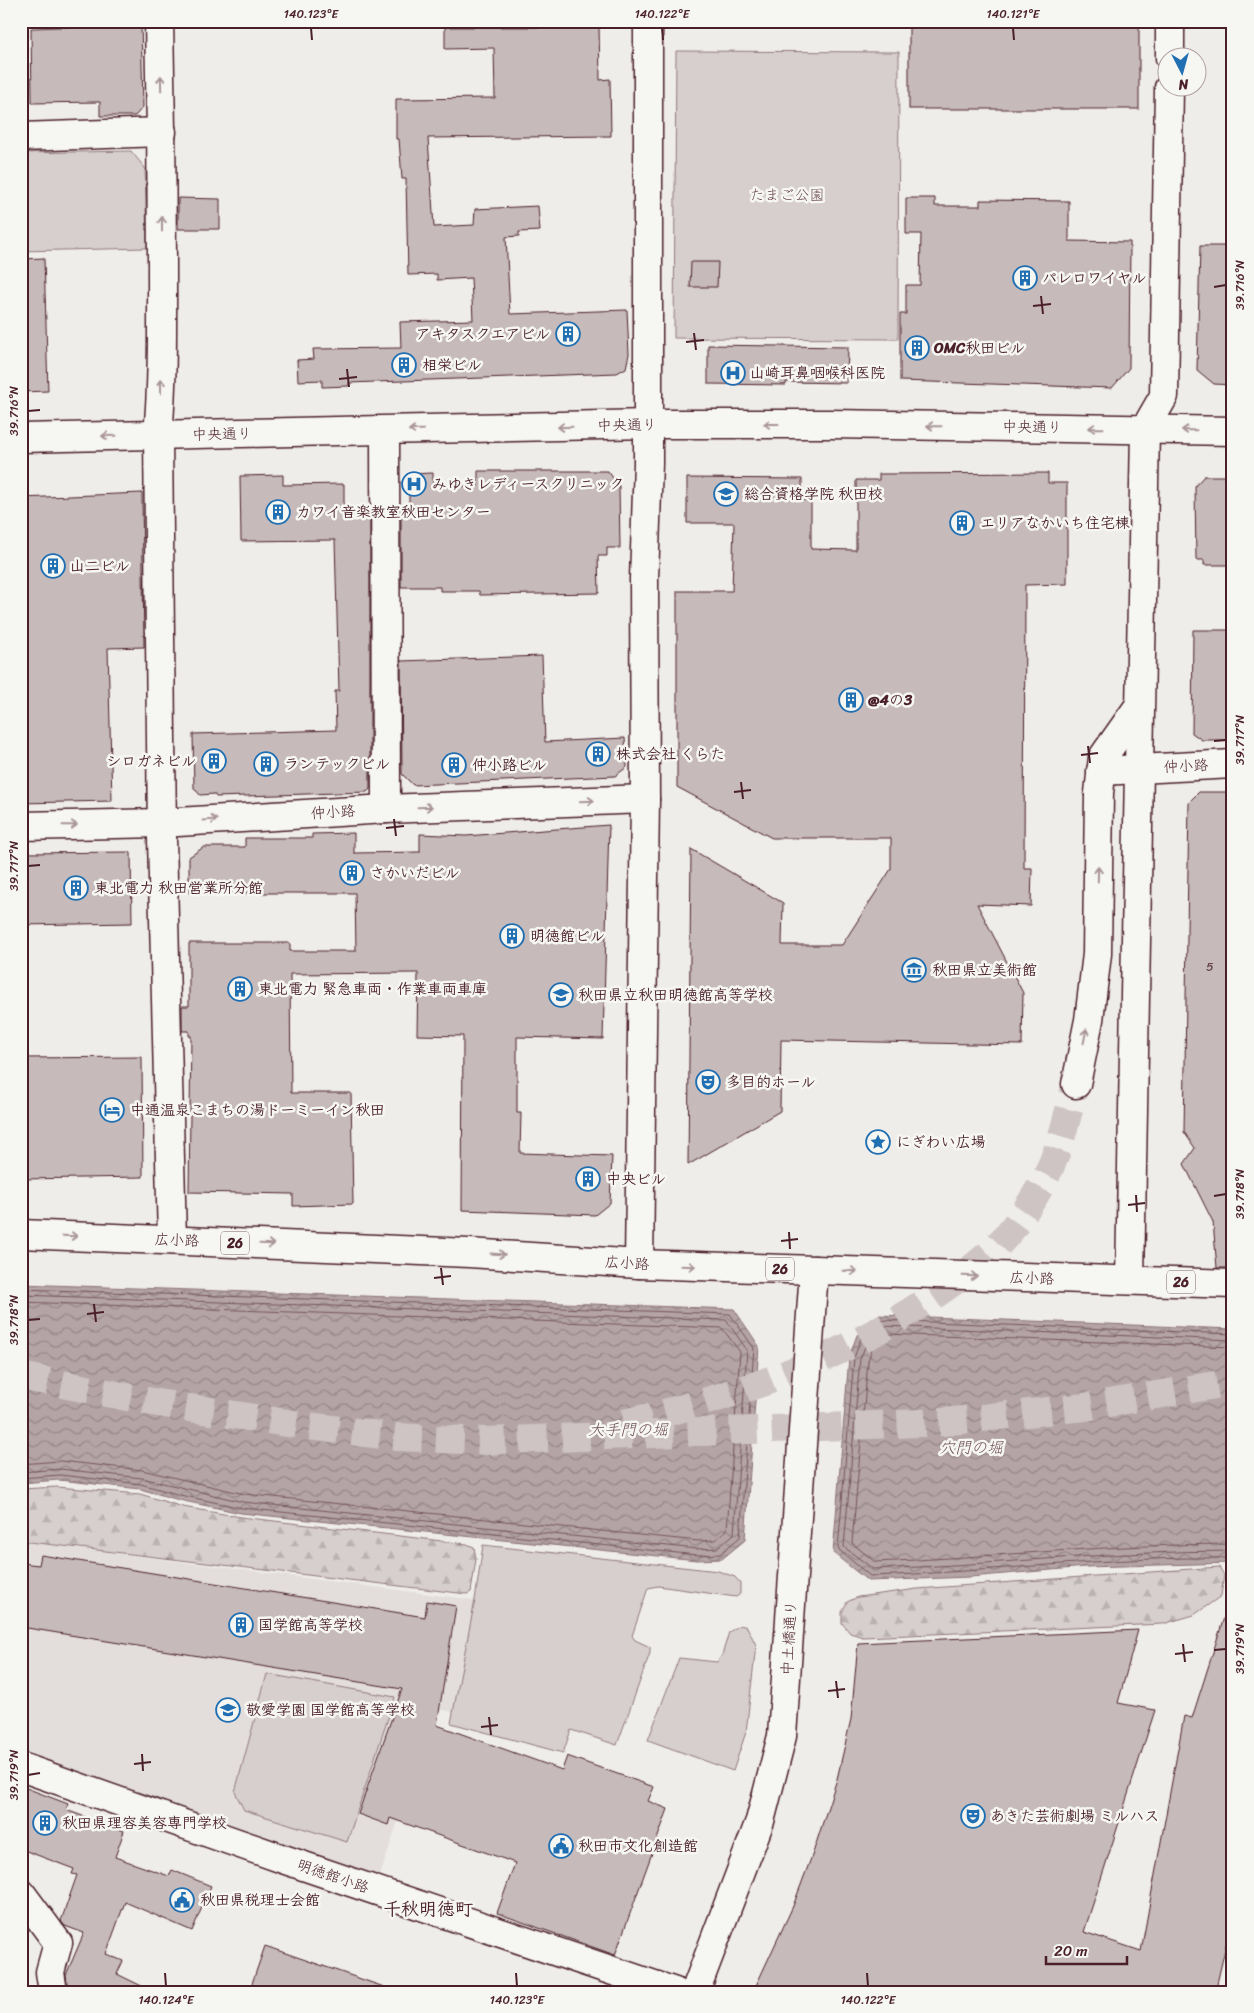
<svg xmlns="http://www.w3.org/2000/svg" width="1254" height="2013" font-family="Sriracha,'Klee One',sans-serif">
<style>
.built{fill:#e3dedc}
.green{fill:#d7cfce;stroke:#90777c}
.forest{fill:url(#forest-firs);stroke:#90777c}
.water{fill:url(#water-waves);stroke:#8a6f74}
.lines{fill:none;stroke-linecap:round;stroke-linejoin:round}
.shore{stroke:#74545c;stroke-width:1}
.building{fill:#c6babb;stroke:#4a1f2b}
.motorway-tunnel{stroke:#cec4c4;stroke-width:28;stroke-dasharray:28 14;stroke-linecap:butt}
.minor-casing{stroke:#4a1f2b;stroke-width:31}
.tertiary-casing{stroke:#4a1f2b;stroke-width:31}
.primary-casing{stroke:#4a1f2b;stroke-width:31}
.motorway-casing{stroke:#4a1f2b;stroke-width:31}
.minor{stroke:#f6f6f2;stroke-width:28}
.tertiary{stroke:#f6f6f2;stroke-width:28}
.primary{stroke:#f6f6f2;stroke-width:28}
.motorway{stroke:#f6f6f2;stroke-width:28}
.oneway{stroke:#a99598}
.ticks{fill:none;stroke:#4a1f2b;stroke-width:2}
.labels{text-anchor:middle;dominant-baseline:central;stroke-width:5;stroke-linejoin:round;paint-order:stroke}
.number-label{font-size:12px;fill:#69464f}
.shield{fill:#f6f6f2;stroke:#7e6067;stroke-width:1}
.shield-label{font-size:14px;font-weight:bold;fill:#4a1f2b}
.park-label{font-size:15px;fill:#6d4b54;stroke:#f6f6f2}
.poi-label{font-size:15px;font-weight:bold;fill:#4a1f2b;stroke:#f6f6f2;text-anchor:start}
.street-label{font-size:15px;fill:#4a1f2b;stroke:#f6f6f2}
.water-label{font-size:16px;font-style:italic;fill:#6f4e56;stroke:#f6f6f2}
.quarter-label{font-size:18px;font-weight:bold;fill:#4a1f2b;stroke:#f6f6f2}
.neatline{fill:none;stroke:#4a1f2b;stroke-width:2}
.ticks-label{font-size:12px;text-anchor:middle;fill:#4a1f2b}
</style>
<defs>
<pattern id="forest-firs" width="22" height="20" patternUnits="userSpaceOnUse" patternTransform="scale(1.25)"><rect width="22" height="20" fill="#d7cfce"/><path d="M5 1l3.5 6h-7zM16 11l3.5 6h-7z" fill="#bab1b1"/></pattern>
<pattern id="water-waves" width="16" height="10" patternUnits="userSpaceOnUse" patternTransform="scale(1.25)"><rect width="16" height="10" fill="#b4a4a5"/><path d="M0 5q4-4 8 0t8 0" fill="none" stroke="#948587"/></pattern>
</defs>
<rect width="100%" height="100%" fill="#efedea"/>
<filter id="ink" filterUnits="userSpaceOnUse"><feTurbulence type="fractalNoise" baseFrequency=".02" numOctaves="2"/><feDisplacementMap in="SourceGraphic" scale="10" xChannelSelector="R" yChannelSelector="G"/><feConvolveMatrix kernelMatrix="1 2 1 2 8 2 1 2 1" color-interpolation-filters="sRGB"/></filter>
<g filter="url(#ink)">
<!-- built -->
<path class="built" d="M21,1541l454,59 -20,112 -20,-3 -56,170 -358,-125z"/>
<!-- green -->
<g class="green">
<path d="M676,51l223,1 -1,287 -224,-1z"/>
<path d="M131,151l14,17 2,80 -126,3v-98z"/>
<path d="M483,1545l235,26 17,6 5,6v11l-4,3 -78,-11 -10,2 -16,48 3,4 15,7v6l-33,92 -46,-15 -8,23 -112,-30 24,-123z"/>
<path d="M740,1625l7,2 9,18 -10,87 -13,39 -85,-31 31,-82 38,4 5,-7 7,-23z"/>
<path d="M267,1674l128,23 -48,145 -103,-32 -9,-18z"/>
</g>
<!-- forest -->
<g class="forest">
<path d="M57,1487l83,7 43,13 58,10 226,27 7,3 2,12 -5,33 -4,2 -446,-53v-52z"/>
<path d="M1219,1567l5,8 -3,21 -27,19 -31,9 -300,13 -13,-4 -8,-10v-11l5,-10 11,-5 59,-8z"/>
</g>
<!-- water -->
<g class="water">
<path d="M21,1284l713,25 25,37 -14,194 -23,19 -25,1 -456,-47 -62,-13 -39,-11 -81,-9 -38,3z"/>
<path d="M878,1315l355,14v234l-147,4 -116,10 -102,4 -35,-28 16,-196 8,-22z"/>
</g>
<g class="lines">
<!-- shore -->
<g class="shore">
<path d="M21,1289l709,25 24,34 -14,189 -20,17 -23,1 -455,-47 -62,-13 -39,-11 -81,-9 -39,3"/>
<path d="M21,1295l705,25 21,30 -13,184 -17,14 -20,1 -454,-47 -101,-24 -82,-9 -39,3"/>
<path d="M21,1302l701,26 18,24 -13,178 -12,10 -17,1 -454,-47 -102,-24 -82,-9 -39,3"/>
<path d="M1233,1334l-353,-14 -19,18 -7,20 -16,191 32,27c121,-4 242,-20 363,-18"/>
<path d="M1233,1340l-351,-14 -15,16 -7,17 -16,188 29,22c120,-4 239,-18 360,-18"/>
<path d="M1233,1347l-348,-13 -12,12 -5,15 -16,182 23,19c119,-5 238,-18 358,-18"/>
</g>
</g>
<!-- building -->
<g class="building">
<rect x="909" y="21" width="230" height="88"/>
<path d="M95,22h46l2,85 -8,9h-35v-14l-68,1 -1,-75 64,-2z"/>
<path d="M599,24l1,56 10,-1 1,57 -183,2 6,89 40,-2 1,-16 63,-3 2,25 -21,1v4l-13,1 4,77 117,-4 2,44 -3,14 -9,5 -268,10v3l-27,1v-7l-24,1 -1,-21 17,-1 -1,-10 88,-1 -1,-26 73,-2 -2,-42 -34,2v-6l-29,1 -2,-96h-4l-3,-40h-3v-40l99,-1 -1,-50 -49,1v-22h126z"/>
<path d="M178,198l42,1v30h-42z"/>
<path d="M906,198h29v8h45v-6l89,1v40l61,1 -1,126 -17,20 -212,-7v-67h6v-29h14l1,-51h-15z"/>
<path d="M1200,246h33v139l-19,-1 -17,-14z"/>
<path d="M44,258l4,133 -27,1v-133z"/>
<path d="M691,262h27l-1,25h-27z"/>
<path d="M708,345l140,2 -1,36 -61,-1v3l-78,-1z"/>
<path d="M478,471h130l11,15 1,62h-13v8h-9l1,37 -119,2 -1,-4h-39v-4h-39v-76h8v-37l24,-1v13h45z"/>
<path d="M1048,473v10h19v101l-42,1 -1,283h8l-1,38 -54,-2 46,89 -1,52 -241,-5 -1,71 -92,54 3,-316 92,54 -1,42h60l49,-76v-31h-119l-95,-51v-196h55l2,-68h-47v-45l115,1v21h9v49l45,1v-70h23v-6z"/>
<path d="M283,475v10l61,-1v28h26v277l-3,3 -151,5 -2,-3 -14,1 -6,-7 -1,-54 143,-4 -1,-39h4l-4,-151 -94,1 -1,-65z"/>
<path d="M1204,476h29v89h-29v-5h-8l-1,-74z"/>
<path d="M142,493l2,154 -36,1 4,153 -91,2v-305z"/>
<path d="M1193,630h40v110h-31l-10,-7z"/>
<path d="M542,656l3,86 80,-4 2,29 -12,9 -202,9 -11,-11 -1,-113z"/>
<path d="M1199,792h34v476h-16l-4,-46 -29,-58 11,-16 -11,-16 5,-330z"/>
<path d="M609,825l-6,214 -86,-2v76h4l-1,40 92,3 -2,47 -15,12 -133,-5 1,-174 -46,-1 1,-62 -128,1 1,119h60l2,111 -60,2v-12l-104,-2 2,-156h-2v-5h-7v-25h7v-63h101v8h66l-1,-58h-166v-36l15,-10h41v-9h67v-4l42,-1v20l66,-1v-18l46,2z"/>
<path d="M131,852l1,71 -111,2v-72z"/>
<path d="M142,1057l1,120 -122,2v-121z"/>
<path d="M41,1555l384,62 2,-16 29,5 -19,119 125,45 5,-14 87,31 -6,14 20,8 -53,146 -118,-42 18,-50 -125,-45 -2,7 -30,-11 44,-125 -381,-62v-64l18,2z"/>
<path d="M1228,1605h5v310l-18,77h-462l40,-86 20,-53 24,-74 14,-60 7,-76 280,-13 -20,73 37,7 -71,222 57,19 43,-235 8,2z"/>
<path d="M21,1786l47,18 -2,6 58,21 -9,26 54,19 3,-6 39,16 -19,45 -67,-29 -19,52 17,7 -6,13 37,18h-86l-2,-17 18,-42 -19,-7 -4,-5 16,-46 -5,-1 2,-5 -53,-20z"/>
<path d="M265,1946l122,42 -1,4h-137z"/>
</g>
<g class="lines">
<!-- motorway-tunnel -->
<g class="motorway-tunnel">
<path d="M21,1376l137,27 142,22 97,12 88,4 458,-19 142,-15 148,-25"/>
<path d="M624,1423c115,-27 221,-64 318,-133 27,-19 54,-39 73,-65 15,-20 31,-45 40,-69 9,-23 14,-48 21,-72"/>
</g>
<!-- minor casing -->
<g class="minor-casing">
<g id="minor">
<path d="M159,21c2,82 3,165 3,247 0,55 1,111 -4,167l4,403 10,402"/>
<path d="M1170,58v-37"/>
<path d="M21,137l141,-5"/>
<path d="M1145,429l19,-33 5,-308"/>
<path d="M385,431l1,378"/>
<path d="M1101,771l132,-7"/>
<path d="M21,826l141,-3 224,-14 259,-10"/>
<path d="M21,1767l265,93 389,132"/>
<path d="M21,1893l37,50 -8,29 3,20"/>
</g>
</g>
<!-- tertiary casing -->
<g class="tertiary-casing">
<g id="tertiary">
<path d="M21,438l627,-14h183l402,7"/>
<path d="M639,1264l6,-465 -1,-220 4,-116v-442"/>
<path d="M1130,1280l15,-851"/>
<path d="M695,1992l65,-171 22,-85 32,-466"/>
</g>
</g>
<!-- primary casing -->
<g class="primary-casing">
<path id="primary" d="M21,1234l448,19 170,11 594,20"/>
</g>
<!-- motorway casing -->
<g class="motorway-casing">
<path id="motorway" d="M1076,1084l13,-64 8,-66 2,-161 4,-36 36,-51"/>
</g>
<!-- minor -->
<use href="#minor" class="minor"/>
<!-- tertiary -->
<use href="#tertiary" class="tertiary"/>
<!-- primary -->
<use href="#primary" class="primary"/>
<!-- motorway -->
<use href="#motorway" class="motorway"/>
</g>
<!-- one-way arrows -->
<defs><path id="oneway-shaft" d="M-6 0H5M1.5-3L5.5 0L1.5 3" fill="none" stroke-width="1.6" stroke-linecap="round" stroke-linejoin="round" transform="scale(1.25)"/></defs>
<g class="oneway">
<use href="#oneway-shaft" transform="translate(161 83) rotate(-91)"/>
<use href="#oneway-shaft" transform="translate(162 224) rotate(-90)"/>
<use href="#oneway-shaft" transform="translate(161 386) rotate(-90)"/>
<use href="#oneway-shaft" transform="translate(771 424) rotate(-180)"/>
<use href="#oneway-shaft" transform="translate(934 426) rotate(-179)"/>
<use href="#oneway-shaft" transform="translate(565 427) rotate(178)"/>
<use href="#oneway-shaft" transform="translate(1096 428) rotate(-179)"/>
<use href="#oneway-shaft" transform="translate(416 430) rotate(179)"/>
<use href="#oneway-shaft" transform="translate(1189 430) rotate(-179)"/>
<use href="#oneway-shaft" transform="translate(109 436) rotate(179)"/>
<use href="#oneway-shaft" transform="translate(587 801) rotate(-2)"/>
<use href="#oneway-shaft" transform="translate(425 807) rotate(-2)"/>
<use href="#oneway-shaft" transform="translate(210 820) rotate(-4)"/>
<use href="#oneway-shaft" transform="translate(70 825) rotate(-1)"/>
<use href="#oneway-shaft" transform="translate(1098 874) rotate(-89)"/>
<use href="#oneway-shaft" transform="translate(1085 1036) rotate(-79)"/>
<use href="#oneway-shaft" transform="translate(70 1236) rotate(2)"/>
<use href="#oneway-shaft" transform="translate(267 1244) rotate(2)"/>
<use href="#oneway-shaft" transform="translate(498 1254) rotate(4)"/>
<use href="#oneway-shaft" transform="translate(688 1266) rotate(2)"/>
<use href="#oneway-shaft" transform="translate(850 1271) rotate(2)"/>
<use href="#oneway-shaft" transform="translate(970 1276) rotate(2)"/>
</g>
</g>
<!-- ticks -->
<path class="ticks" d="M311,28l1,12M662,28l1,12M1013,28l1,12M1214,287l12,-2M1041,296l2,18M1033,306l18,-2M694,333l2,17M686,342l18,-2M347,369l2,18M339,379l18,-2M28,411l12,-1M1214,741l12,-1M1088,746l2,17M1081,755l17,-2M741,782l2,17M734,792l17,-2M394,819l2,17M386,828l18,-2M28,866l12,-1M1136,1195l1,17M1214,1196l12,-2M1128,1205l17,-2M789,1232l1,17M781,1241l17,-2M441,1268l2,17M434,1278l17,-2M94,1304l2,18M87,1314l17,-2M28,1320l12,-1M1183,1644l2,18M1214,1650l12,-1M1175,1654l18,-2M836,1681l2,17M828,1691l17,-2M489,1717l2,18M481,1727l17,-2M142,1754l1,17M134,1764l17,-2M28,1775l12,-2M165,1973l1,13M516,1973l1,13M867,1973l1,13"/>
<!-- icons -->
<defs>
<g id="building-ring" transform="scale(1.25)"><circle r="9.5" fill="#f6f6f2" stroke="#1f6fb2" stroke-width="1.5"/><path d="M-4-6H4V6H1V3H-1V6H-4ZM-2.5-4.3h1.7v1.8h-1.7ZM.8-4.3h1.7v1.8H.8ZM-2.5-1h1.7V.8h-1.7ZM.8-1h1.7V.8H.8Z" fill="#1f6fb2"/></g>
<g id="hospital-ring" transform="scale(1.25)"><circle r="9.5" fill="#f6f6f2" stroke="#1f6fb2" stroke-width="1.5"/><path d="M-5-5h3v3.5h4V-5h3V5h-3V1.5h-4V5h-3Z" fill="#1f6fb2"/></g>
<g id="school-ring" transform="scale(1.25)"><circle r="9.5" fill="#f6f6f2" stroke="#1f6fb2" stroke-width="1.5"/><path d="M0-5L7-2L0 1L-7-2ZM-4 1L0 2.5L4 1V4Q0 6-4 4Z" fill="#1f6fb2"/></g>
<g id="museum-ring" transform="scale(1.25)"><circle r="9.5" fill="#f6f6f2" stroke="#1f6fb2" stroke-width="1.5"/><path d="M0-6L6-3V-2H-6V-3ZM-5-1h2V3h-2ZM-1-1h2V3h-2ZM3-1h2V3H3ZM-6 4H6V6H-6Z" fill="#1f6fb2"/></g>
<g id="theatre-ring" transform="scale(1.25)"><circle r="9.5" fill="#f6f6f2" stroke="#1f6fb2" stroke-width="1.5"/><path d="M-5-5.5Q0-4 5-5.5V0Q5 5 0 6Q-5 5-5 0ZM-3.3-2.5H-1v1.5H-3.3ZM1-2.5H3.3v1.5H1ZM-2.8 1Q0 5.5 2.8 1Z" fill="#1f6fb2"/></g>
<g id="hotel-ring" transform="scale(1.25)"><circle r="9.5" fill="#f6f6f2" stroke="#1f6fb2" stroke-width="1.5"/><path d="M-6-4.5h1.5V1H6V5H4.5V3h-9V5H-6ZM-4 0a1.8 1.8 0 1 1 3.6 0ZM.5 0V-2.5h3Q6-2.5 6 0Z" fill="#1f6fb2"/></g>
<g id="sight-ring" transform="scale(1.25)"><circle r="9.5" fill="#f6f6f2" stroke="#1f6fb2" stroke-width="1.5"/><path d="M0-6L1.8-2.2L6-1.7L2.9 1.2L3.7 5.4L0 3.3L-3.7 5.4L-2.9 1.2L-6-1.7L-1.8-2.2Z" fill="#1f6fb2"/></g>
<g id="civic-ring" transform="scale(1.25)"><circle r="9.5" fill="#f6f6f2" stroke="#1f6fb2" stroke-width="1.5"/><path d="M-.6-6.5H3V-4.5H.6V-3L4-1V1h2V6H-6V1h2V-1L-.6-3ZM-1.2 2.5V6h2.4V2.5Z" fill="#1f6fb2"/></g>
</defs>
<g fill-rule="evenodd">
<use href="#building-ring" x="1025" y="278"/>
<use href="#building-ring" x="568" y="334"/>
<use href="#building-ring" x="917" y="348"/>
<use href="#building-ring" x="404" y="365"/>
<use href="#hospital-ring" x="733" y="373"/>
<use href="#hospital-ring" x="414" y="484"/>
<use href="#school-ring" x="726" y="494"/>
<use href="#building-ring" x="278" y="512"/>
<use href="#building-ring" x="962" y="523"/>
<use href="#building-ring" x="53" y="566"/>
<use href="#building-ring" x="851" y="700"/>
<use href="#building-ring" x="598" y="754"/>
<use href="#building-ring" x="214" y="761"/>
<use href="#building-ring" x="266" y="764"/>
<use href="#building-ring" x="454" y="765"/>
<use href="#building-ring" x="352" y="873"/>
<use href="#building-ring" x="76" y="888"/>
<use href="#building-ring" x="512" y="936"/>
<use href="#museum-ring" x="914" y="970"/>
<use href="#building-ring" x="240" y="989"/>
<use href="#school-ring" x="561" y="995"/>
<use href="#theatre-ring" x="708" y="1082"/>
<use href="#hotel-ring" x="112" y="1110"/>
<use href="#sight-ring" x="878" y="1142"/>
<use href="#building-ring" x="588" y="1179"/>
<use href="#building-ring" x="241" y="1625"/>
<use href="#school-ring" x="228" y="1710"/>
<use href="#theatre-ring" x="973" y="1816"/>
<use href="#building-ring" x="45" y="1823"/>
<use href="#civic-ring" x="561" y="1846"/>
<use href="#civic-ring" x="182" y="1900"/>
</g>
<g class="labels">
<!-- number labels -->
<g class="number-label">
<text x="1210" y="967">5</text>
</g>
<!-- shield labels -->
<g class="shield">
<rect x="221" y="1231.5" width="28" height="23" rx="4"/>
<rect x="766" y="1257.5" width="28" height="23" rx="4"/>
<rect x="1167" y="1270.5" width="28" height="23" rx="4"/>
</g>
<g class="shield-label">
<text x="235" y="1243">26</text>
<text x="780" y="1269">26</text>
<text x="1181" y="1282">26</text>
</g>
<!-- park labels -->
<g class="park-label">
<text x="787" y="195">たまご公園</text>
</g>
<!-- poi labels -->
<g class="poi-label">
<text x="1042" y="278">パレロワイヤル</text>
<text x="550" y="334" text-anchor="end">アキタスクエアビル</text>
<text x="934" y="348">OMC秋田ビル</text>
<text x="422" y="365">相栄ビル</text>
<text x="750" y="373">山崎耳鼻咽喉科医院</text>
<text x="432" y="484">みゆきレディースクリニック</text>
<text x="744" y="494">総合資格学院 秋田校</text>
<text x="296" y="512">カワイ音楽教室秋田センター</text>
<text x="980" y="523">エリアなかいち住宅棟</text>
<text x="70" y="566">山二ビル</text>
<text x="868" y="700">@4の3</text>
<text x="616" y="754">株式会社 くらた</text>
<text x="196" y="761" text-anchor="end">シロガネビル</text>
<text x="284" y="764">ランテックビル</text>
<text x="472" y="765">仲小路ビル</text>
<text x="370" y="873">さかいだビル</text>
<text x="94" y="888">東北電力 秋田営業所分館</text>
<text x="530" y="936">明徳館ビル</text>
<text x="932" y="970">秋田県立美術館</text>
<text x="258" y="989">東北電力 緊急車両・作業車両車庫</text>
<text x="578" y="995">秋田県立秋田明徳館高等学校</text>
<text x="726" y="1082">多目的ホール</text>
<text x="130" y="1110">中通温泉こまちの湯ドーミーイン秋田</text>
<text x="896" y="1142">にぎわい広場</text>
<text x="606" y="1179">中央ビル</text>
<text x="258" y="1625">国学館高等学校</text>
<text x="246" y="1710">敬愛学園 国学館高等学校</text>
<text x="990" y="1816">あきた芸術劇場 ミルハス</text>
<text x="62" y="1823">秋田県理容美容専門学校</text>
<text x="578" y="1846">秋田市文化創造館</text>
<text x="200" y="1900">秋田県税理士会館</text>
</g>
<!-- street labels -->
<g class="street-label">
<text transform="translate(627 425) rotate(-1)">中央通り</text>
<text transform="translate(1032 427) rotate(1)">中央通り</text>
<text transform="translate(222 434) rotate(-1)">中央通り</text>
<text transform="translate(1186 766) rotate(-3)">仲小路</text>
<text transform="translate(333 812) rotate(-4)">仲小路</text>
<text transform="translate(177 1240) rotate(2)">広小路</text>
<text transform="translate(627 1263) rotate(3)">広小路</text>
<text transform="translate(1032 1278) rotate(2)">広小路</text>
<text transform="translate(789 1638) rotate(-87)">中土橋通り</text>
<text transform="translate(333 1876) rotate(19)">明徳館小路</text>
</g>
<!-- water labels -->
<g class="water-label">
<text x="628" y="1429">大手門の堀</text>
<text x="971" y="1447">穴門の堀</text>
</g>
<!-- quarter labels -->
<g class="quarter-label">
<text x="428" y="1909">千秋明徳町</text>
</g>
</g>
<!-- margin -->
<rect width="1254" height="2013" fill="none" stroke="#f6f6f2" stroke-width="55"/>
<!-- north arrow -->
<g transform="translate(1182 72) rotate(174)"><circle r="24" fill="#f6f6f2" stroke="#b1a0a2"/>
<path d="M0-4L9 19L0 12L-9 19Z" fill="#1f6fb2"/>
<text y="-8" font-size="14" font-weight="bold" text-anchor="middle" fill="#4a1f2b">N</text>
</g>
<!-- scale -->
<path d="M1046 1956v8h81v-8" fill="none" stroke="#4a1f2b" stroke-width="2.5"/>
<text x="1054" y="1956" font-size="15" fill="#4a1f2b" stroke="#f6f6f2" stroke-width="4" paint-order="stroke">20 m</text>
<rect x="28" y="28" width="1198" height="1958" class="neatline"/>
<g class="ticks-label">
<text x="311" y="18">140.123°E</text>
<text x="662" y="18">140.122°E</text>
<text x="1013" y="18">140.121°E</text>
<text transform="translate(1240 285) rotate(-90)" y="4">39.716°N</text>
<text transform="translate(14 411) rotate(-90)" y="4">39.716°N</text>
<text transform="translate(1240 740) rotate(-90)" y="4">39.717°N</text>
<text transform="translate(14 866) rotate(-90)" y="4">39.717°N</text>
<text transform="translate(1240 1194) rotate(-90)" y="4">39.718°N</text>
<text transform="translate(14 1320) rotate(-90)" y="4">39.718°N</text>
<text transform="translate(1240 1649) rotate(-90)" y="4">39.719°N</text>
<text transform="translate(14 1775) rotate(-90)" y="4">39.719°N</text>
<text x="166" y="2004">140.124°E</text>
<text x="517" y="2004">140.123°E</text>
<text x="868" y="2004">140.122°E</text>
</g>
</svg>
